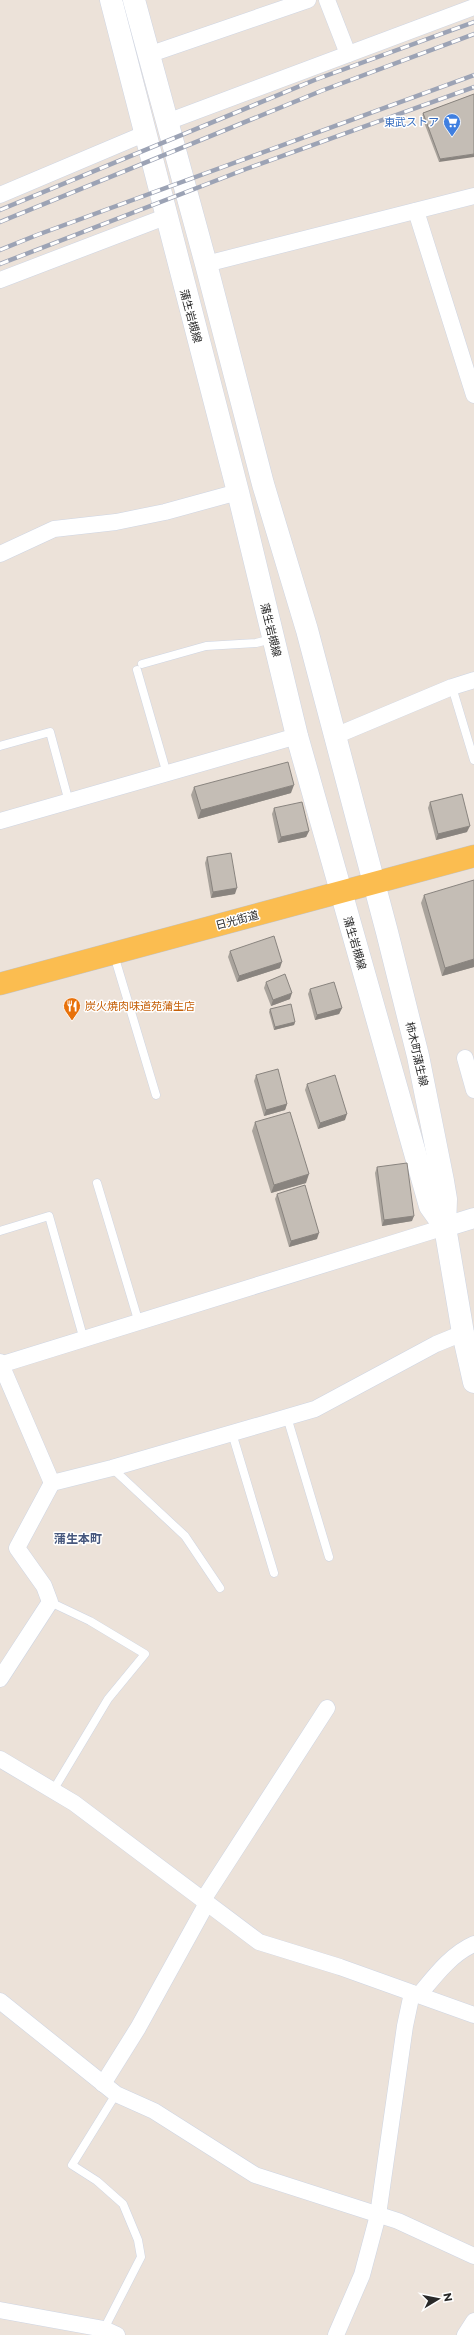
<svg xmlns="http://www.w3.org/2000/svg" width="474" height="2335" font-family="Montserrat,'Noto Sans JP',sans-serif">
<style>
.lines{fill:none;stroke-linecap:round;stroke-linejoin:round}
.service-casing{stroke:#ced5e3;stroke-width:9}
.minor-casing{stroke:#ced5e3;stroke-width:17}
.tertiary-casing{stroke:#ced5e3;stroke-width:21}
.secondary-casing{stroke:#ced5e3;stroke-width:23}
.primary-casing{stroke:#c3c3c3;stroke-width:23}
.service{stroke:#fff;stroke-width:8}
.minor{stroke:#fff;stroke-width:16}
.tertiary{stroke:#fff;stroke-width:20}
.secondary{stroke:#fff;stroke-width:22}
.primary{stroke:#fbbd50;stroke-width:22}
.rail-casing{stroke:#9ca3b5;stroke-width:4.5}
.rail{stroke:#fff;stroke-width:3;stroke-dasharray:9;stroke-linecap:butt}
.wall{fill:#a9a39c}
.shaded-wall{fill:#89847f}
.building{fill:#c4bdb5;stroke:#89847f}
.labels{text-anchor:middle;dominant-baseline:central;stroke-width:3;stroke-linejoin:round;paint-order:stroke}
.shop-label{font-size:11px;fill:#366cbe;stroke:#fff;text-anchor:end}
.street-label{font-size:11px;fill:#292929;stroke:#fff}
.food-label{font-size:11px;fill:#c56008;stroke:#fff;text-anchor:start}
.neighbourhood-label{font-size:12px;font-weight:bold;fill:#46577d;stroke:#fff}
</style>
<rect width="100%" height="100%" fill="#ece2d9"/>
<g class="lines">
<!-- service casing -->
<g class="service-casing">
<g id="service">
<path d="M142,664l64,-18 50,-3 16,-4"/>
<path d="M137,670l30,104"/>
<path d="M452,687l22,73"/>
<path d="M0,746l50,-14 19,70"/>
<path d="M114,955l42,140"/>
<path d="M97,1183l42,140"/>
<path d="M0,1231l49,-15 35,124"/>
<path d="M287,1417l42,140"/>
<path d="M232,1433l42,140"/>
<path d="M112,1468l73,68 35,52"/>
<path d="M50,1602l40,19 55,33 -37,45 -54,90"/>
<path d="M104,2329l37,-72 -3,-17 -15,-36 -26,-23 -25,-16 44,-71"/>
</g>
</g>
<!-- minor casing -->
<g class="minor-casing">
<g id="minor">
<path d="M327,0l21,54"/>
<path d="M148,55l160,-55"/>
<path d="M167,122l307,-115"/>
<path d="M0,195l144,-61"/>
<path d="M416,211l58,184"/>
<path d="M206,264l268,-68"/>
<path d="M0,280l165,-63"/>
<path d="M0,554l54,-25 62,-7 49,-10 73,-20"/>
<path d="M335,736l117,-49 22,-7"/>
<path d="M0,821l297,-85"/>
<path d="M465,1058l9,32"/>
<path d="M0,1362l52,121"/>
<path d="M0,1365l445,-138"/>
<path d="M0,1679l50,-77 -6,-16 -27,-38 35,-65 60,-15 203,-59 121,-65 27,-11"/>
<path d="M0,1759l74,44 185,139 81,25 134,48"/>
<path d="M203,1900l124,-192"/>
<path d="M419,1995c15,-18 32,-41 55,-51"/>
<path d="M0,2001l116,93 38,17 101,64 143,46 76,35"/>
<path d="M103,2084l35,-56 69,-125"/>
<path d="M0,2310l104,19 13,6"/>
<path d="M336,2335l26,-60 16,-60 27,-189 7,-33"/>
<path d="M465,2335l9,-14"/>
</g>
</g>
<!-- tertiary casing -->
<g class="tertiary-casing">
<path id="tertiary" d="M445,1227l29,-9"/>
</g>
<!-- secondary casing -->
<g class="secondary-casing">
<g id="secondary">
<path d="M111,0l127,492 59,244 133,470 15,21 18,106 11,49"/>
<path d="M134,0l72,264 57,220 44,146 80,302 31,124 25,125 3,18 -1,28"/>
</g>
</g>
<!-- primary casing -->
<g class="primary-casing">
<path id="primary" d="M0,984l474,-128"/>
</g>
<!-- service -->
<use href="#service" class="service"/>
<!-- minor -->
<use href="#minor" class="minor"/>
<!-- tertiary -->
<use href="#tertiary" class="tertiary"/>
<!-- secondary -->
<use href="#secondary" class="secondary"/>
<!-- primary -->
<use href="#primary" class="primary"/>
<!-- rail casing -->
<g class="rail-casing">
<g id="rail">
<path d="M0,210l317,-131 157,-57"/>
<path d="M0,222l321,-131 153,-57"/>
<path d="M0,250l37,-15 437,-160"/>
<path d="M0,264l246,-95 228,-82"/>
</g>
</g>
<!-- rail -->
<use href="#rail" class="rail"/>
</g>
<!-- wall -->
<g class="wall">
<path d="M474,94l-35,68 -17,-45 1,-4z"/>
<path d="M194,787l97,6 -93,26 -7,-24z"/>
<path d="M430,802l37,30 -31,8 -8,-32z"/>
<path d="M274,808l35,23 -3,6 -28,6 -6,-29z"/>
<path d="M207,857l28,37 -24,4 -6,-35z"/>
<path d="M424,895l50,72 -32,9 -21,-73z"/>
<path d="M230,951l50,17 -43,14 -9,-25z"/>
<path d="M266,982l24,17 -19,7 -7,-18z"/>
<path d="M310,989l32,19 -3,6 -24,6 -7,-26z"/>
<path d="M270,1009l25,13 -1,3 -20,5 -5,-18z"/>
<path d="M256,1075l31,29 -2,6 -21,6 -10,-35z"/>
<path d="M307,1084l38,36 -27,9 -13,-39z"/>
<path d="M255,1122l51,61 -35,10 -19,-62z"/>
<path d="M377,1167l35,54 -30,5 -7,-53z"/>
<path d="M277,1194l40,45 -28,8 -14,-48z"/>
</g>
<!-- shaded-wall -->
<g class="shaded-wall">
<path d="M474,154v3l-35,5 1,-3z"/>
<path d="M294,785l-3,8 -93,26 3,-9z"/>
<path d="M470,826l-3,6 -31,8 2,-6z"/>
<path d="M309,831l-3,6 -28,6 3,-6z"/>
<path d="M237,888l-2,6 -24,4 2,-6z"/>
<path d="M474,959v8l-32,9 3,-8z"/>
<path d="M282,962l-2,6 -43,14 2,-6z"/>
<path d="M292,993l-2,6 -19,7 2,-6z"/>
<path d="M342,1008l-3,6 -24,6 2,-5z"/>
<path d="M295,1022l-1,3 -20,5 1,-3z"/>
<path d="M287,1104l-2,6 -21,6 2,-6z"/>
<path d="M347,1114l-2,6 -27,9 2,-6z"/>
<path d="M309,1174l-3,9 -35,10 3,-8z"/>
<path d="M414,1216l-2,5 -30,5 2,-6z"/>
<path d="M319,1233l-2,6 -28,8 2,-6z"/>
</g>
<!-- building -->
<g class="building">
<path d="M474,94v60l-34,5 -17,-46z"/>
<path d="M288,762l6,23 -93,25 -7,-23z"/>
<path d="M462,794l8,32 -32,8 -8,-32z"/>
<path d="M302,802l7,29 -28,6 -7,-29z"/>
<path d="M231,853l6,35 -24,4 -6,-35z"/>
<path d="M474,880v79l-29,9 -21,-73z"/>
<path d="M274,936l8,26 -43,14 -9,-25z"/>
<path d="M285,974l7,19 -19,7 -7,-18z"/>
<path d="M334,982l8,26 -25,7 -7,-26z"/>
<path d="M291,1004l4,18 -20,5 -5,-18z"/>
<path d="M278,1069l9,35 -21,6 -10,-35z"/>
<path d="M335,1075l12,39 -27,9 -13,-39z"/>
<path d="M290,1112l19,62 -35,11 -19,-63z"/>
<path d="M407,1163l7,53 -30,4 -7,-53z"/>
<path d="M305,1185l14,48 -28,8 -14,-47z"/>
</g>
<!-- icons -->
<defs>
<g id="supermarket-pin" transform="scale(0.9)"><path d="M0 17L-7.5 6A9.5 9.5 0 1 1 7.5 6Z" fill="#3f7fe0" stroke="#fff"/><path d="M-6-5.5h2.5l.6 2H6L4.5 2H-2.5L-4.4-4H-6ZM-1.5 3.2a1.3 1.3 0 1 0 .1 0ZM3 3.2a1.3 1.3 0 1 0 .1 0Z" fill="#fff"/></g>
<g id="restaurant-pin" transform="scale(0.9)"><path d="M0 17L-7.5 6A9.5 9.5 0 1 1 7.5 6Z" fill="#e8710a" stroke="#fff"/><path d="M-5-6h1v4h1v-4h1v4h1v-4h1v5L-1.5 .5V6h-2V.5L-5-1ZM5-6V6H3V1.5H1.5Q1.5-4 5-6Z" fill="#fff"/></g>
</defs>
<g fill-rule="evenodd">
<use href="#supermarket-pin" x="452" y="122"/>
<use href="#restaurant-pin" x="72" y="1006"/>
</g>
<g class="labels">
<!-- shop labels -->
<g class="shop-label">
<text x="439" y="122">東武ストア</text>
</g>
<!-- street labels -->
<g class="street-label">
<text transform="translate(191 316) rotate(75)">蒲生岩槻線</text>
<text transform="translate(271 630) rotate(76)">蒲生岩槻線</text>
<text transform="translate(237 920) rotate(-15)">日光街道</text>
<text transform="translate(355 943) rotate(74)">蒲生岩槻線</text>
<text transform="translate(417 1054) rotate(77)">柿木町蒲生線</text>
</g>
<!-- food labels -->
<g class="food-label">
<text x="85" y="1006">炭火焼肉味道苑蒲生店</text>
</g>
<!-- neighbourhood labels -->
<g class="neighbourhood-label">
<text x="78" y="1538">蒲生本町</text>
</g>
</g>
<!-- north arrow -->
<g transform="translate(438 2299) rotate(80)" stroke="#ffffff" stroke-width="3" paint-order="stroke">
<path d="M0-3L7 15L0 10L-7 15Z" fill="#292929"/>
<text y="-6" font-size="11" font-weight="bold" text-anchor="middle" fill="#292929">N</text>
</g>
</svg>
